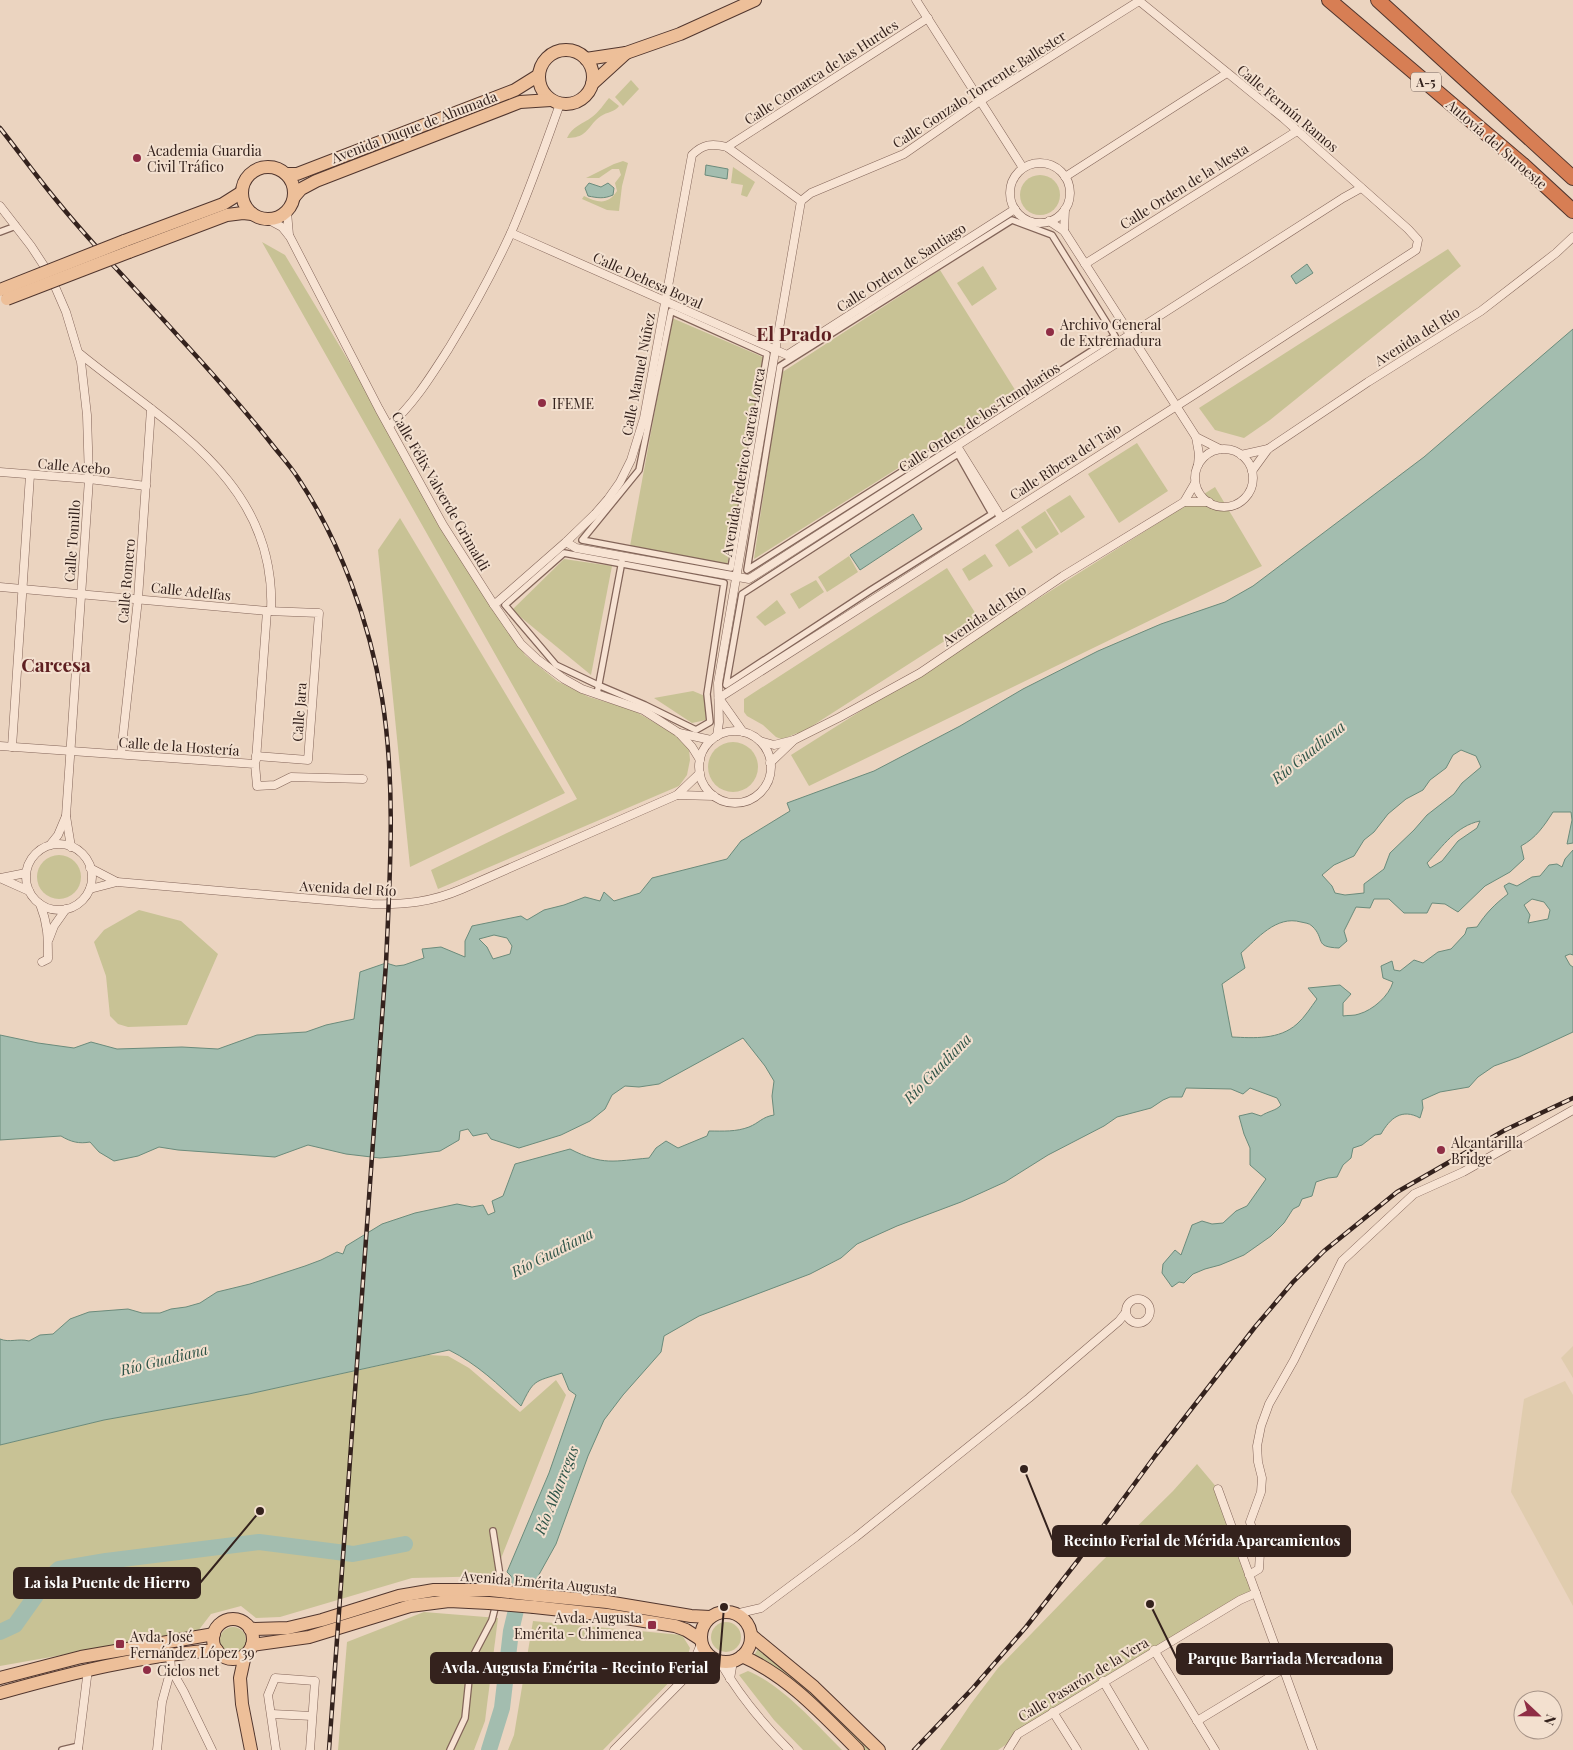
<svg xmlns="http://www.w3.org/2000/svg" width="1573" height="1750" font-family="'Playfair Display',serif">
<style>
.farmland{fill:#e0ccae}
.green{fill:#c8c295}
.water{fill:#a3bdaf;stroke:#6b8b7b;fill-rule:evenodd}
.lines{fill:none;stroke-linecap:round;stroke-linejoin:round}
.river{stroke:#a3bdaf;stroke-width:16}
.pedestrian-casing{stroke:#836559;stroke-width:8}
.minor-casing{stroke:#836559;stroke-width:9}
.primary-casing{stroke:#51362e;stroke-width:14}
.motorway-casing{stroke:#51362e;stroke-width:16}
.pedestrian{stroke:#f7e3d3;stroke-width:5.5}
.minor{stroke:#f7e3d3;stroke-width:8}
.primary{stroke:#edbf99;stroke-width:12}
.motorway{stroke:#d77e54;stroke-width:14}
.rail-casing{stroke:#34221d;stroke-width:4.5}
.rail{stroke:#f3e0cf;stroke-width:2.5;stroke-dasharray:8;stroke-linecap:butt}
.primary-bridge-casing{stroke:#51362e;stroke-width:14;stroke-linecap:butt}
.primary-bridge{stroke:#edbf99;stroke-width:12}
.poi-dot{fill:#8f2d45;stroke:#f3e0cf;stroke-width:2}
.labels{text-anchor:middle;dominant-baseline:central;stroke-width:4;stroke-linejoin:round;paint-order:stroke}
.shield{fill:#f3e0cf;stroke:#6d5b52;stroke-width:1}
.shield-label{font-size:12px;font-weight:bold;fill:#34221d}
.street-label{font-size:14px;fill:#34221d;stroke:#f3e0cf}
.poi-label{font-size:14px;fill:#34221d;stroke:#f3e0cf;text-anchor:start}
.water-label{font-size:15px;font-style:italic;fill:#2d5347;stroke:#f3e0cf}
.district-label{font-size:19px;font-weight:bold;fill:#5e1f21;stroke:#f3e0cf}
.leader{fill:none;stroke:#34221d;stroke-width:2}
.callout-dot{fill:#34221d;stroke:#f3e0cf;stroke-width:2}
.callout{fill:#34221d;stroke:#34221d;stroke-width:2}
.callout-label{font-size:15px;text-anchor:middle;font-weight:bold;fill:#fff}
</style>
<rect width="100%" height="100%" fill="#ebd4c0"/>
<!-- farmland -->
<g class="farmland">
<path d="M1573,1346v32l-12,-20z"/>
<path d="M1565,1381l8,14v211l-62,-114 13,-93z"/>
</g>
<!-- green -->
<g class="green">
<path d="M631,80l8,9 -16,17 -8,-9z"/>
<path d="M609,98l10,8c-4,6 -12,6 -18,10 -8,5 -11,13 -18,18 -4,3 -11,4 -16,4 5,-12 16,-14 25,-21 7,-5 12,-13 17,-19z"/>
<path d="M623,161l5,2 -6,23 -3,25 -12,-1 -25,-11 2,-3c14,7 24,9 33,-5l-2,-8 6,-8 -2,-6h-7l-13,9h-13l28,-14z"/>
<path d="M733,167l22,15 -8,15 -6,-2 2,-10 -12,-2z"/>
<circle cx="1040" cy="195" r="20"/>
<path d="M262,242l23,13 240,400 32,26 32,16 44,13 48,28 8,11 1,11 -3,15 -8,11 -241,103 -7,-19 146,-71z"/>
<path d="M1448,249l13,17 -191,154 -26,18 -29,-8 -16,-22z"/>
<path d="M983,266l14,23 -25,17 -15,-23z"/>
<path d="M940,270l77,123 -263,166 27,-186z"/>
<path d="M672,318l93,40 -38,208 -97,-20z"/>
<path d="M1137,443l31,48 -49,32 -31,-49z"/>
<path d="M1215,487l47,79 -453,220 -18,-31z"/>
<path d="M1070,495l15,22 -24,16 -15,-23z"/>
<path d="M1045,511l14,23 -23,15 -15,-22z"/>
<path d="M400,518l165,275 -155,74 -32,-317z"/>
<path d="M1018,529l15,23 -24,15 -14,-22z"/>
<path d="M985,554l8,12 -24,15 -7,-12z"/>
<path d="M849,556l9,16 -31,20 -9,-15z"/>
<path d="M564,559l48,7 -21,109 -79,-65z"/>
<path d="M947,568l32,51 -181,116 -1,-2 -11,5 -5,1 -5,-2 -13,-12 -16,-9 -3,-4v-13z"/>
<path d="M816,580l8,12 -25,17 -9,-15z"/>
<path d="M777,600l9,13 -21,13 -9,-9z"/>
<path d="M693,691l12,5 1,24 -14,3 -38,-25z"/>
<circle cx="733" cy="767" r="25"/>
<circle cx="59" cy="877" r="22"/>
<path d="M139,910l42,11 37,33 -31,71 -59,2 -10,-3 -8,-8 -4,-40 -12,-34 10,-12z"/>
<path d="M428,1355l20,1 21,12 51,44 36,-32 10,15 -72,181 -82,2 -132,39 -24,1 -15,-12 -30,8 -13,17 -198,35v-221l104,-25 145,-26z"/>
<path d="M1197,1464l21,25 38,104 -203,119 -55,38h-58l30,-45 28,-37 101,-104 74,-73z"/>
<path d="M424,1612l74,6 -13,103 -11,29h-136l9,-108z"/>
<path d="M533,1621l149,14 8,13 -6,19 -81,83h-95l6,-15z"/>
<circle cx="726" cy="1637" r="15"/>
<circle cx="233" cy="1640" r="13"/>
<path d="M758,1649l75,63 39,38h-8l-33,-35 -77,-60z"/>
<path d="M748,1671c34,14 68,53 94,79h-39l-29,-30 -35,-45z"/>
</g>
<!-- water -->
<g class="water">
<path d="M706,165l22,4 -1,10 -22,-4z"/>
<path d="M589,183l12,4 7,-4 6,5 -1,7c-9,4 -15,3 -25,1l-3,-8z"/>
<path d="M1307,264l6,9 -17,11 -5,-8z"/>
<path d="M1573,329v514l-6,1 5,-24 -1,-8h-18c-9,14 -17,26 -32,34l3,13 -14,13 -25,14 -27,26 -13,-8 -13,-1 -5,10h-23l-15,-14h-15l-4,9 -14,-1 -12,24 3,10 -8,7c-26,-1 -13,-9 -27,-22 -3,-3 -7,-3 -11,-4 -25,-7 -44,17 -60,31l4,15 -23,16 10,53c22,1 47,3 65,-13 8,-7 14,-17 20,-25l-9,-11 32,-3 11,9 -8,9v13c5,-1 11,0 16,-2 14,-4 30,-18 34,-32l-10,-4 -2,-12 11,-5 2,9 6,1 14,-11 9,3 15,-11 13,-3 14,-15 2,-6 10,-1c9,-14 18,-23 31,-33l-4,-8 5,-3 8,3 15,-9 8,-1 9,-11 8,-1 5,3 3,-8 8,-9v105l-3,-1 -5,2 5,9 3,2v65l-54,25 -25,9 -16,11 -9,10 -29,5 -18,8 1,8 -3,10c-18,-10 -30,0 -39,16l-6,1 -13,10 -9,3 -2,10 -8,7 -6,12 -9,1 -12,4 -4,14 -10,3 -3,7 -6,3 -9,14 -13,13 -27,19 -24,10 -15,4 -12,5 -9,9 -5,-1 -7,5 -10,-14 1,-9 12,-14 6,5 11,-30 10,-4 10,3 11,-1 13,-12 11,-5 19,-27 -16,-14v-17l-6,-14 -5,-18 13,-3 9,3c7,-5 15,-5 20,-11l-4,-7 -27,-10 -7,6 -12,-5 -45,-1 -4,9h-12l-7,3 -12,8 -34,9 -13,9 -56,29 -43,27 -44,20 -64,24 -40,18 -16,14 -31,16 -111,42 -35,20 -3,16 -38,43 -19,25 -16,36 -32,88 -20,36 -9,4 -11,38 -5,9v-55l-4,-4 42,-99 27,-78 -7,-5 -7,-17c-28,9 -28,6 -41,33 -23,-22 -44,-42 -72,-56l-200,44 -145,26 -104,25v-106c10,4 18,-1 29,2l11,-6 13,-1 17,-15 19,-7 39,-3 14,4h18l11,-4 15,-2 14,-4 17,-11 33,-8 55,-18 16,-6 16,-8 6,2 3,-8 36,-22 33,-11 42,-9 15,3 11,-2 5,10 7,-3 -3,-11 11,-5 12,-32 55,-15c33,17 44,12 79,9l7,-10 10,-7 12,7 29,-12 2,-5c14,0 27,1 40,-4 10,-4 13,-10 25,-12l-2,-19 2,-15 -9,-15 -22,-28 -84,46 -20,3 -14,-1 -13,9 -7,14 -15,12 -29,14 -42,13 -28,-9 -4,-6 -14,3 -5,-7 -8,2 -1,9 -19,11 -39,5 -21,2 -34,-4 -38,-9 -33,12 -97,-7 -19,-3 -21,9 -24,5 -15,-9 -9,-10c-11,2 -19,0 -29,-6l-61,4v-105l38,8 36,5 17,-6 26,7 65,-2 36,2 39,-14 49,-3 20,-7 28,-6 6,-47 26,-9 10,3 8,-1 20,-7 -2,-9 19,-2 24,10v-16l7,-15 49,-10 6,4 17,-10 20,-5 21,-8 15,4 4,-9 10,9 26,-8 12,-15 75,-19 14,-18 49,-30 -3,-8 87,-32 86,-45 63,-37 75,-38 63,-27 64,-22 28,-16 171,-129zM1461,750l15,6 5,11 -19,16 -8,11 -27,21 -13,15 -24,23 -6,16 -20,15v9l-19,2 -10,-2 -3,-7 -10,-11 12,-10 20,-9 10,-16 10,-8 14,-18 18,-15 17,-9 7,-10 16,-12 7,-13zM1480,821l-3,7 -19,13 -16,20 -12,7 -3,-5c16,-17 29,-37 53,-42zM1532,899l12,3 6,8 -2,9 -20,4 2,-8 -6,-10zM494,935l13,3 5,8 -2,8 -17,5 -6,-12 -8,-8z"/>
<path d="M913,514l9,15 -62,41 -10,-15z"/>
</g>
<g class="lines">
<!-- river -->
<g class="river">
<path d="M0,1632l15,-7 32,-45 12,-11 47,-8 153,-19 94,12 52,-10"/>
<path d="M489,1750l13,-42 9,-77 5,-21"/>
</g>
<!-- pedestrian casing -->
<g class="pedestrian-casing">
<g id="pedestrian">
<path d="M1012,220l40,15 63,101 -368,234 33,-204z"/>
<path d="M0,232l16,-6"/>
<path d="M671,311l96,43 -36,214 -149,-28 57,-70z"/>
<path d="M958,454l34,60 -121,76 -145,95 16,-91z"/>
<path d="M564,553l160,30 -17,111 3,28 -14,8 -51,-25 -47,-20 -42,-20 -51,-60z"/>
<path d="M597,694l25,-133"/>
<path d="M493,1531l8,51 -2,10"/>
<path d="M62,1750l17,-4"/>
<path d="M450,1750l15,-32 6,-58 21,-40 4,-16"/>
</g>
</g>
<!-- minor casing -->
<g class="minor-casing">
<g id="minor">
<path d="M916,0l107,168"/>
<path d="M727,147l201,-129"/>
<circle cx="1040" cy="193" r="30"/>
<path d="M1065,177l162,-104"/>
<path d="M801,201l10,-8 93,-39 76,-53 159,-100"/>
<path d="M0,206l31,40 19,29 16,37 15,50 6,53 2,64 -23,337 5,31"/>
<path d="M287,212l2,23"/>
<path d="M269,220l13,7 8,10 89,172 64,116 51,80 27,39 16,15 27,20 18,10 61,21 36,23 13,14 8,13"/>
<path d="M1049,221l15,10 132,206 3,17 -1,11"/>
<path d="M1064,231l1,-22"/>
<path d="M511,233l276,122 228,-146"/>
<path d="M1085,264l212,-133"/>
<path d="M79,353c88,72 198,128 192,258"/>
<path d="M389,426c25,-22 42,-50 60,-78 22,-36 43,-74 61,-113 19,-43 34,-87 50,-131"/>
<path d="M1196,437l24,12"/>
<path d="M957,446l44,71"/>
<circle cx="1224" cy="478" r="29"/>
<path d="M1241,455l27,-6"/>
<path d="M1252,471l16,-22 100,-67 113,-71 75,-58 17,-16"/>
<path d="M0,472l89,7 57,7"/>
<path d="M1184,502h25"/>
<path d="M566,542l10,6 173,31 594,-381 18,-10"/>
<path d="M0,587l267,24 52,2 -11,147 -52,-4"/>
<path d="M494,605l72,-63 29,-28 13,-15 12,-17 11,-22 13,-42 48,-263c11,-11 20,-12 35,-8l74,54"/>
<path d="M719,698l478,-305 219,-143 2,-10 -10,-11 -125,-111 -145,-118"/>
<path d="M719,698l24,34"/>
<circle cx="735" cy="767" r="36"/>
<path d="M679,733l32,7"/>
<path d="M717,736l2,-14 -1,-39 83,-482"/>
<path d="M760,741l14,4 20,-5 46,-23 80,-44 143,-97 121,-74 11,-19"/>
<path d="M0,746l255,18 2,22 18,-1 16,-8 72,2"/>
<path d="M12,747l18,-272"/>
<path d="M121,754l17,-155 13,-190"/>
<path d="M256,760l11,-149"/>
<path d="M770,763l24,-23"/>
<path d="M677,795l37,1"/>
<circle cx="59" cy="877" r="33"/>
<path d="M50,845l8,-10 8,-19"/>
<path d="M90,868l27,14"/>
<path d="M0,878l29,13"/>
<path d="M0,878l26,-5"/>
<path d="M90,889l27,-7 255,22c32,1 60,-2 90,-15l215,-94 23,-22"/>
<path d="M40,904c8,20 8,34 8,55l-6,3"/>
<path d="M49,939l5,-13 12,-17"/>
<circle cx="1138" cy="1311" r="12"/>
<path d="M1218,1489l95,261"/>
<path d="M1249,1575l10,-6 1,-16 -10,-31 11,-30 1,-14 -4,-16 -1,-16 4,-20 8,-22 25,-44 48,-99 72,-67 49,-22 110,-62"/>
<path d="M735,1614l26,-6 95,-71 173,-139 90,-77 7,-9"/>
<path d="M1154,1650l61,100"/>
<path d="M170,1655l1,14 13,23 28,58"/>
<path d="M720,1662c19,33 42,61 69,88"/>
<path d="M688,1675l13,-31"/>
<path d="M730,1679l3,-18"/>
<path d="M1103,1681l41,69"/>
<path d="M1053,1712l24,38"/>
<path d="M272,1714l40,2"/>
<path d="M1197,1721l86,-52"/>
<path d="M78,1750l10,-81"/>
<path d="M157,1750l5,-48 9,-33"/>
<path d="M276,1750l-8,-55 7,-17 40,3 -5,69"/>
<path d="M614,1750l74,-75 28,-14"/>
<path d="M1008,1750l10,-16 222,-134 16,-7"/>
</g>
</g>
<!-- primary casing -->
<g class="primary-casing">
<g id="primary">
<circle cx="566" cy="77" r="27"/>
<path d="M586,59l40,-6 54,-19 75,-34"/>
<path d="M592,84l34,-31"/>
<circle cx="268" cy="193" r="26"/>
<path d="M286,174h11l218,-84 24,-15"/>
<path d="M294,197l7,-8 15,-8 204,-79 31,-2"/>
<path d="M124,241l99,-37 19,-12"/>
<path d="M129,252l98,-37 16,-2 9,1"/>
<path d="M535,1595l72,7 84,14 19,1"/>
<path d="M534,1607l73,8 68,11 11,4 14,9"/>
<circle cx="726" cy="1637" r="25"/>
<circle cx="233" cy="1639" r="20"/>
<path d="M250,1629l38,-1 34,-8 77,-24 35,-6h56"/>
<path d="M751,1635l63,52 65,63"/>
<path d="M252,1645l57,-8 101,-31 39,-5 40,2"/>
<path d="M245,1655l-5,23 2,26 9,46"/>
<path d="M742,1656c46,20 81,59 116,94"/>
<path d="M0,1678l81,-21 133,-23"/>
<path d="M0,1693c71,-20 142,-38 217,-43"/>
</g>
</g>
<!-- motorway casing -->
<g class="motorway-casing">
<g id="motorway">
<path d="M1329,0l193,164 51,47"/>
<path d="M1378,0l195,178"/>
</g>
</g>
<!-- pedestrian -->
<use href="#pedestrian" class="pedestrian"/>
<!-- minor -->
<use href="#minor" class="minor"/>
<!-- primary -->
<use href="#primary" class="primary"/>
<!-- motorway -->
<use href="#motorway" class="motorway"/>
<!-- rail casing -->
<g class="rail-casing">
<g id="rail">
<path d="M0,128c19,24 37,49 57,73 38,47 82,91 122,136 33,36 65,72 95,110 8,10 17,20 24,31 42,63 72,145 84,220 14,87 8,177 4,265l-57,787"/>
<path d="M914,1750l59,-62 53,-61 53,-68 76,-103 100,-129 38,-45 31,-31 73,-59 108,-62 68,-32"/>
</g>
</g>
<!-- rail -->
<use href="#rail" class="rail"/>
<!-- primary-bridge casing -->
<g class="primary-bridge-casing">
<g id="primary-bridge">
<path d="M0,290l124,-49"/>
<path d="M7,299l122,-47"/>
<path d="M490,1590l45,5"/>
<path d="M489,1603l45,4"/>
</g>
</g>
<!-- primary-bridge -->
<use href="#primary-bridge" class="primary-bridge"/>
</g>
<!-- markers -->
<g class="poi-dot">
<circle cx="137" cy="158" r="5"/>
<circle cx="1050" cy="332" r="5"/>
<circle cx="542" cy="403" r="5"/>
<circle cx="1441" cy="1150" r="5"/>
<rect x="647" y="1620" width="10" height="10" rx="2.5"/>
<rect x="115" y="1639" width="10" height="10" rx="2.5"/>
<circle cx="147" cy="1670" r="5"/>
</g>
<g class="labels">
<!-- shield labels -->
<rect class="shield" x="1411" y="72.5" width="30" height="19" rx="4"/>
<g class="shield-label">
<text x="1426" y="82">A-5</text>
</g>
<!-- street labels -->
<g class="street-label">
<text transform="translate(821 72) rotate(-33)">Calle Comarca de las Hurdes</text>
<text transform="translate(979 89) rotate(-33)">Calle Gonzalo Torrente Ballester</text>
<text transform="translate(1288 108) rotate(40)">Calle Fermín Ramos</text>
<text transform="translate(414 127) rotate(-21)">Avenida Duque de Ahumada</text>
<text transform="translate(1497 144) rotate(41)">Autovía del Suroeste</text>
<text transform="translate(1184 186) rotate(-32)">Calle Orden de la Mesta</text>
<text transform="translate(901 267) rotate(-33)">Calle Orden de Santiago</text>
<text transform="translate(648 280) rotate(24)">Calle Dehesa Boyal</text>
<text transform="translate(1417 336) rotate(-32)">Avenida del Río</text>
<text transform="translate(638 374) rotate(-79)">Calle Manuel Núñez</text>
<text transform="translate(979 417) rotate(-33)">Calle Orden de los Templarios</text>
<text transform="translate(1065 461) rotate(-33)">Calle Ribera del Tajo</text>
<text transform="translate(743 462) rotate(-80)">Avenida Federico García Lorca</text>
<text transform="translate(74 466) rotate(5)">Calle Acebo</text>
<text transform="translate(441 491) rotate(60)">Calle Félix Valverde Grimaldi</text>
<text transform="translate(72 541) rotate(-86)">Calle Tomillo</text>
<text transform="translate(126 581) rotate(-85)">Calle Romero</text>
<text transform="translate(191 591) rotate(6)">Calle Adelfas</text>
<text transform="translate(984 615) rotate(-34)">Avenida del Río</text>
<text transform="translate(299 712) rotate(-86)">Calle Jara</text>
<text transform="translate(179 746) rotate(4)">Calle de la Hostería</text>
<text transform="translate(348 888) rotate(3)">Avenida del Río</text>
<text transform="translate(539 1582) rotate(5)">Avenida Emérita Augusta</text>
<text transform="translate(1083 1679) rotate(-31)">Calle Pasarón de la Vera</text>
</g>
<!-- poi labels -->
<g class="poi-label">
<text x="147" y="150">Academia Guardia<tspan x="147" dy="16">Civil Tráfico</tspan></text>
<text x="1060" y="324">Archivo General<tspan x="1060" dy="16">de Extremadura</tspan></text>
<text x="552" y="403">IFEME</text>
<text x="1451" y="1142">Alcantarilla<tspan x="1451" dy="16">Bridge</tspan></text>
<text x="642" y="1617" text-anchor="end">Avda. Augusta<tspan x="642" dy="16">Emérita - Chimenea</tspan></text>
<text x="130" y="1636">Avda. José<tspan x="130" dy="16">Fernández López 39</tspan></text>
<text x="157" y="1670">Ciclos net</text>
</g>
<!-- water labels -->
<g class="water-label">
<text transform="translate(1308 752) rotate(-39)">Río Guadiana</text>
<text transform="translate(937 1068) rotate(-46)">Río Guadiana</text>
<text transform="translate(552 1252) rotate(-27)">Río Guadiana</text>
<text transform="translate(164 1359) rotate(-14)">Río Guadiana</text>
<text transform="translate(556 1490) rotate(-68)">Río Albarregas</text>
</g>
<!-- district labels -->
<g class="district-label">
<text x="794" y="333">El Prado</text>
<text x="56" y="664">Carcesa</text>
</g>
</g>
<!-- callouts -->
<path class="leader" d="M1024 1469L1053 1541M260 1511L200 1583M1150 1604L1177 1659M724 1607L719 1668"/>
<g class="callout-dot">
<circle cx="1024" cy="1469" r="5"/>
<circle cx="260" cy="1511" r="5"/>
<circle cx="1150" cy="1604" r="5"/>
<circle cx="724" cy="1607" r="5"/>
</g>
<g class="callout">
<rect x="1053" y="1526" width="297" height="30" rx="5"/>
<rect x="14" y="1568" width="186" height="30" rx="5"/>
<rect x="1177" y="1644" width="215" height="30" rx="5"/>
<rect x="431" y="1653" width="288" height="30" rx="5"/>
</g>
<g class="callout-label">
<text x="1202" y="1546">Recinto Ferial de Mérida Aparcamientos</text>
<text x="107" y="1588">La isla Puente de Hierro</text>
<text x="1285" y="1664">Parque Barriada Mercadona</text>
<text x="575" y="1673">Avda. Augusta Emérita - Recinto Ferial</text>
</g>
<!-- north arrow -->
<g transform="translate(1538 1715) rotate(112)"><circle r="24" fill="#f3e0cf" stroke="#a79488"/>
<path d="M0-4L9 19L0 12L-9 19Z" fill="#8f2d45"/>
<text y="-8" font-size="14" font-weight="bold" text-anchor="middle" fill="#34221d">N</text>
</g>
</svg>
